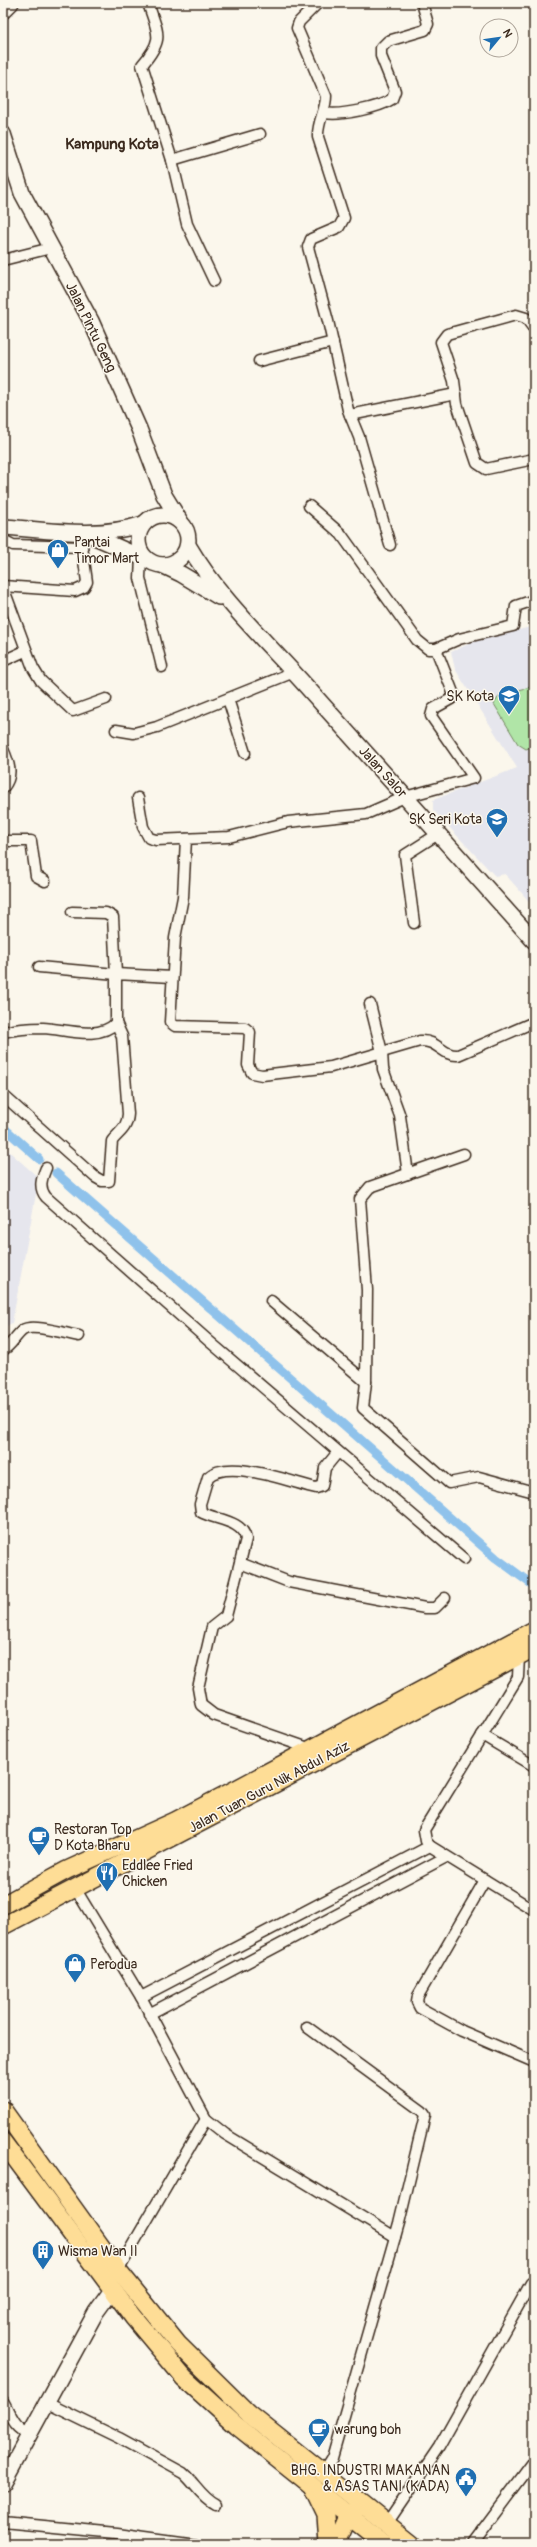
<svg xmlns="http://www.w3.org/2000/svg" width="537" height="2547" font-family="Pangolin,sans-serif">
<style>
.built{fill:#e6e6ed}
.green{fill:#b0e5a7;stroke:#768862}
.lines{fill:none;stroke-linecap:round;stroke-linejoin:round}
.canal{stroke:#8fc2eb;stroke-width:9}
.minor-casing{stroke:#3b2a1e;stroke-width:13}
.secondary-casing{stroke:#3b2a1e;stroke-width:18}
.primary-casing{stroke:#3b2a1e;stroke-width:20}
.trunk-casing{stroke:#3b2a1e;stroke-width:20}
.minor{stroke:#fbf7ec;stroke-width:10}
.secondary{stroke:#fbf7ec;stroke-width:15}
.primary{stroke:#fedd96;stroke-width:17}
.trunk{stroke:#fedd96;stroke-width:17}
.labels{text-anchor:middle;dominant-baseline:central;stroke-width:3;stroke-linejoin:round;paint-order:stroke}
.street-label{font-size:14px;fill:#3b2a1e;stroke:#fbf7ec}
.poi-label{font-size:14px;fill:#3b2a1e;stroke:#fbf7ec;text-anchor:start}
.neighbourhood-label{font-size:15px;font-weight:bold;fill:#3b2a1e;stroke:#fbf7ec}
</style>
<rect width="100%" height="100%" fill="#fbf7ec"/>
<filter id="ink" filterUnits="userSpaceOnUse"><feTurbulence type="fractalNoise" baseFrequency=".025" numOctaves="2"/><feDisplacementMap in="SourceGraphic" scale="8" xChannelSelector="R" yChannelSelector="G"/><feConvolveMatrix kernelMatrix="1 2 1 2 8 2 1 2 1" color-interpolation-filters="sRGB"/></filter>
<g filter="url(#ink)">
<!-- built -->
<g class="built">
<path d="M534,626v281l-29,-33 -10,2 -62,-66v-10l84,-32 -62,-99 -4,-17 22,-10z"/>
<path d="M3,1146l36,32 -27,145 -9,5z"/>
</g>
<!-- green -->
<path class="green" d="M534,686v60l-8,3 -8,-5 -24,-40 6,-9z"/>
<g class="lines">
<!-- canal -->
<g class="canal">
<path d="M3,1127l36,32"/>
<path d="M56,1173l440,385 38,28"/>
</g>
<!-- minor casing -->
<g class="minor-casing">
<g id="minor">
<path d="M148,3c10,31 17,35 -6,62l30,95 15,64 27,57"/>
<path d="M318,3l-19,19 -2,6 29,68c0,15 -9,26 -8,41l26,81 -5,9 -28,12 -3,8 20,74 20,89 11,27 31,108"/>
<path d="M325,113c15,3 54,-5 67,-14l3,-8 -14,-35v-8l7,-7 37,-11 3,-6 -6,-21"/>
<path d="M172,160l88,-26"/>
<path d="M3,260l48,-12"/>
<path d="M534,329l-8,-11 -10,-3 -69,19 -6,8 13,39 3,23 20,59 9,6 48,-10"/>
<path d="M259,361l74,-19"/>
<path d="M350,415l106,-21"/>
<path d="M309,506l32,28 76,106 11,9h8l23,-10 54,-13 3,-20 18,-6"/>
<path d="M3,540l10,5 69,2"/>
<path d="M141,557l-1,21 22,89"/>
<path d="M3,586l72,5 9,-4 3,-5 -7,-50"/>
<path d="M3,587l30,81 8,13 32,30 33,-12"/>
<path d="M3,661l22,-10"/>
<path d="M228,699l17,54"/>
<path d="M116,730l18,3 23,-6 137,-55"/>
<path d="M3,749c6,14 11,26 0,39"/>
<path d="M138,798l5,29 6,11 7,2 73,-3 59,-15 78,-8 39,-17 69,-19 -43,-62 2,-7 18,-10 3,-4 -18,-46"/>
<path d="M186,839l-3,58 -8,41 -5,84 5,4 70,2 5,4 -2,33 4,8 10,2 69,-8 89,-26c18,-1 22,15 38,14l76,-33"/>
<path d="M3,841h28l5,35 9,5"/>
<path d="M414,923l-9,-68 33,-21"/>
<path d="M39,967l77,7 -3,-57 -7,-4 -34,-1"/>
<path d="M370,1004l12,48 1,17 17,47 8,58"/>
<path d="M3,1032c14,-3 26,-4 40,-4 23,1 55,13 73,-5"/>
<path d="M3,1095l92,82 7,4h7l3,-40c8,-10 15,-12 16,-27l-6,-78 -6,-13v-49l56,3"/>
<path d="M464,1154l-94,33 -10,12 7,91 -1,92 -3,26 86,75 30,-6 55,15"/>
<path d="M46,1168c-4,10 -8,19 0,29l164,145 254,217"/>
<path d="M271,1301l95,81"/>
<path d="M3,1350c9,-5 12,-14 20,-20 9,-7 44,4 56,6"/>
<path d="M240,1563l49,19 136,26h10l10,-10"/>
<path d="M519,1656l-1,21 -94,153 2,11 4,5 104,64"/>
<path d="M482,1735l52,31"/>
<path d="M311,1749l-97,-34 -13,-10 -3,-17 14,-61 14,-11 20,-77c-3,-19 -31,-19 -45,-27l-1,-8 8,-27c21,-19 82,5 108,11l6,-2 3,-18 13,-16"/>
<path d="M485,1880l-67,116 -1,6 3,6 42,23 72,31"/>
<path d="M75,1888l66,109 65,122 19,15 170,103"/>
<path d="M141,1997l289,-151"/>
<path d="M149,2014l297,-157"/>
<path d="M307,2027l115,84 3,4 -26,108 -67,235 -10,16"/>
<path d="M118,2270l88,-151"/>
<path d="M3,2401c8,14 10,26 26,33"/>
<path d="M47,2403l72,35 64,35c12,10 18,24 33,32"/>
<path d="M3,2522l113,11 80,11"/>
<path d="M386,2525l53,-78 92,-164"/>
<path d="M472,2544l62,-83"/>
</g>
</g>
<!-- secondary casing -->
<g class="secondary-casing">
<g id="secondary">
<path d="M3,11l8,-8"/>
<path d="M3,134l19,59 69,128 48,108 25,66 16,26"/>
<circle cx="163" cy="540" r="25"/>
<path d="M3,527c46,3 95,12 140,-3"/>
<path d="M88,534l57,25"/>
<path d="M188,545c31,53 77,95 118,141 76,85 152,170 228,255"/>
<path d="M162,565l19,9 38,23"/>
<path d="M3,2483l93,-171 16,-22"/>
</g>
</g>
<!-- primary casing -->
<g class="primary-casing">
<g id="primary">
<path d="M3,1905l64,-35 108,-49 63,-33 296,-158"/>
<path d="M3,1926l531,-278"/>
<path d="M3,2110l115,160 60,74 71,70 163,130"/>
<path d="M3,2142l130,175 51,61 53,48 148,118"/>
</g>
</g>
<!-- trunk casing -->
<g class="trunk-casing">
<g id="trunk">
<path d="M312,2486l14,29 2,29"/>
<path d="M336,2544l10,-23 14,-17"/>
<path d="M394,2544l6,-7"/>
</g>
</g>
<!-- minor -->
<use href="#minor" class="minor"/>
<!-- secondary -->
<use href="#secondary" class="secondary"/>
<!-- primary -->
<use href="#primary" class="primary"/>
<!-- trunk -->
<use href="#trunk" class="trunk"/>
</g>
</g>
<!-- icons -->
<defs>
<g id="shop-pin" transform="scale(1.15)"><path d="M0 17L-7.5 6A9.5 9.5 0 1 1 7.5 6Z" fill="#1f6fb2" stroke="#fbf7ec"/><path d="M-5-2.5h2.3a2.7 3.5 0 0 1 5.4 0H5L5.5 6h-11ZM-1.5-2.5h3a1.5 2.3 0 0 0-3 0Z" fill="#fff"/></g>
<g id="school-pin" transform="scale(1.15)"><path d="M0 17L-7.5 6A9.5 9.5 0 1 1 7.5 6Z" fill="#1f6fb2" stroke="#fbf7ec"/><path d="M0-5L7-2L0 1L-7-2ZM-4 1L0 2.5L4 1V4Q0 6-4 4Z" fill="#fff"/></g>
<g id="cafe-pin" transform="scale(1.15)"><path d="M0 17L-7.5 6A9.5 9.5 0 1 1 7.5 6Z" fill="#1f6fb2" stroke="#fbf7ec"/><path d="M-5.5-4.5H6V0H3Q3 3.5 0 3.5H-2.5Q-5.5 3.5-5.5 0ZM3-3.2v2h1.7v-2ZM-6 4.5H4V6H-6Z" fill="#fff"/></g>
<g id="restaurant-pin" transform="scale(1.15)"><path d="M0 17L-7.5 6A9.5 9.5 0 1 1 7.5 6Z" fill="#1f6fb2" stroke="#fbf7ec"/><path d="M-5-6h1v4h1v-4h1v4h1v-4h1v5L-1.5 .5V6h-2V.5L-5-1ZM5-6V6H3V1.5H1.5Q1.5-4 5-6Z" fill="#fff"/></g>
<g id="building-pin" transform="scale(1.15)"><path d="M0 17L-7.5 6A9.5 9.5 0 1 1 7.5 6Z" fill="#1f6fb2" stroke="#fbf7ec"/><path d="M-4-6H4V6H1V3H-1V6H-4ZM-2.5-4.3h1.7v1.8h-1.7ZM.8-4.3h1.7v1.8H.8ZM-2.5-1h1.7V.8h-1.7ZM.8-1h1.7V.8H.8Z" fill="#fff"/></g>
<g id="civic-pin" transform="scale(1.15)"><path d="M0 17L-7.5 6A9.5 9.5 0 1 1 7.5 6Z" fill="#1f6fb2" stroke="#fbf7ec"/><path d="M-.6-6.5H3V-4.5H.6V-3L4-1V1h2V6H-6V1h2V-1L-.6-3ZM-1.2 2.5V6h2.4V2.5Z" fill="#fff"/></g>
</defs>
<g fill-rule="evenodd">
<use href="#shop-pin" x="58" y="550"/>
<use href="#school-pin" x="509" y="696"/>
<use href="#school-pin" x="497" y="819"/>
<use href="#cafe-pin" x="39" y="1837"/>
<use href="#restaurant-pin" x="107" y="1873"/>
<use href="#shop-pin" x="75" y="1964"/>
<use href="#building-pin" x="43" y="2251"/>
<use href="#cafe-pin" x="319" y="2429"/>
<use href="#civic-pin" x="466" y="2478"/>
</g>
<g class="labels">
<!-- street labels -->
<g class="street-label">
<text transform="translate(91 327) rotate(64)">Jalan Pintu Geng</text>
<text transform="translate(383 772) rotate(48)">Jalan Salor</text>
<text transform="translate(269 1787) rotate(-28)">Jalan Tuan Guru Nik Abdul Aziz</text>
</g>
<!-- poi labels -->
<g class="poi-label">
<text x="74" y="542">Pantai<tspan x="74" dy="16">Timor Mart</tspan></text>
<text x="494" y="696" text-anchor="end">SK Kota</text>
<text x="482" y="819" text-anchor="end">SK Seri Kota</text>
<text x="54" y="1829">Restoran Top<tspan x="54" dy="16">D Kota Bharu</tspan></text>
<text x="122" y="1865">Eddlee Fried<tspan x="122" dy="16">Chicken</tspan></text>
<text x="90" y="1964">Perodua</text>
<text x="58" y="2251">Wisma Wan II</text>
<text x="334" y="2429">warung boh</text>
<text x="450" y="2470" text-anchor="end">BHG. INDUSTRI MAKANAN<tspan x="450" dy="16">&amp; ASAS TANI (KADA)</tspan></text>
</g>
<!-- neighbourhood labels -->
<g class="neighbourhood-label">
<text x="112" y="144">Kampung Kota</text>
</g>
</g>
<!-- margin -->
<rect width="537" height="2547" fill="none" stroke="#fbf7ec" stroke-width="16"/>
<rect x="8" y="8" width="521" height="2531" fill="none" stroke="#3b2a1e" stroke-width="1.5" filter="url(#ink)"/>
<!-- north arrow -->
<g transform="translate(499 38) rotate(61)"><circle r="19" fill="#fbf7ec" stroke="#aea59a"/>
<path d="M0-3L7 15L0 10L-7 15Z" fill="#1f6fb2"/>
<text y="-6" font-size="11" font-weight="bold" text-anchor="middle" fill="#3b2a1e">N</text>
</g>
</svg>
